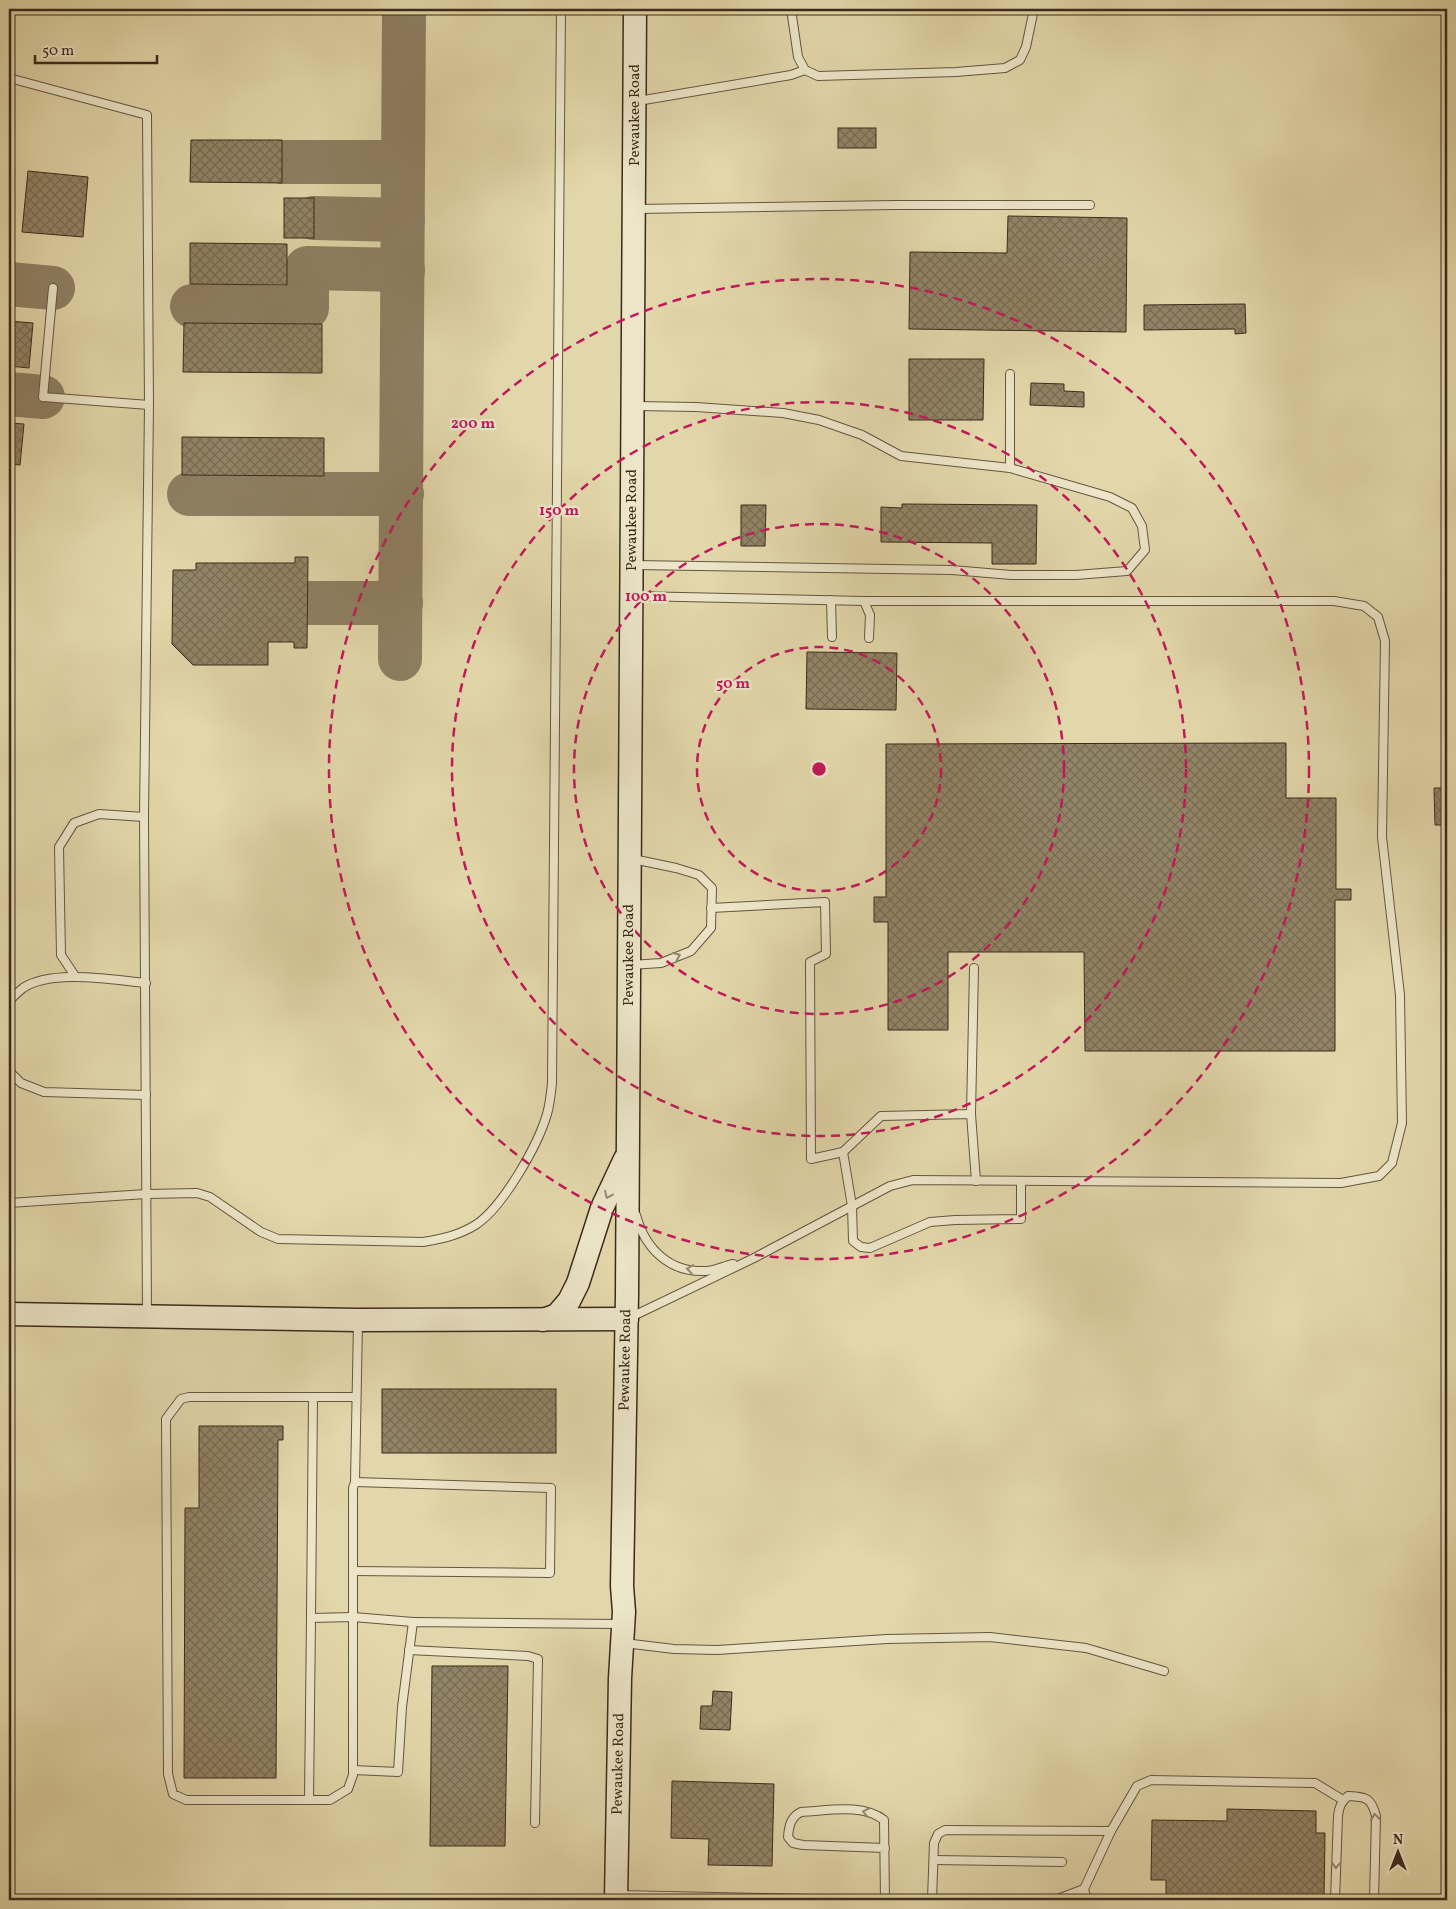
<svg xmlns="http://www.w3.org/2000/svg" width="1456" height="1909" font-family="Vollkorn,serif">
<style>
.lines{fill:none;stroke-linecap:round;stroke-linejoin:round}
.taxiway{stroke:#8e8063;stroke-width:44}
.building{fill:url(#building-cross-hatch);stroke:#3b2a1c}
.lane-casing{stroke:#655540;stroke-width:10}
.secondary-casing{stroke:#3b2a1c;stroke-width:25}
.lane{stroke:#ece5c8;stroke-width:8}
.secondary{stroke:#ece5c8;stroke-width:22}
.oneway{stroke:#948872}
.ring{fill:none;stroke:#c2185b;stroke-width:2.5;stroke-dasharray:9 6}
.labels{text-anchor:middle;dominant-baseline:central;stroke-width:4.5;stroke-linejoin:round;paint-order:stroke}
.street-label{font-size:15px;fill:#3b2a1c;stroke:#ece5c8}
.centre{fill:#c2185b;stroke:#ece5c8;stroke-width:2.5}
.ring-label{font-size:15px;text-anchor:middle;font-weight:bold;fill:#c2185b;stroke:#ece5c8;stroke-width:4.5;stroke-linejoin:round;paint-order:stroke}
</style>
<defs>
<pattern id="building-cross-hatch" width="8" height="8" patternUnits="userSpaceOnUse" patternTransform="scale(1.25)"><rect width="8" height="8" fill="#928466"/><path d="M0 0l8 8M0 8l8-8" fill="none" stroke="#786c53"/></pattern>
</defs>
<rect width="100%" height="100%" fill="#e2d7aa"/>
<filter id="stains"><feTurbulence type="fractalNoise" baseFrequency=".004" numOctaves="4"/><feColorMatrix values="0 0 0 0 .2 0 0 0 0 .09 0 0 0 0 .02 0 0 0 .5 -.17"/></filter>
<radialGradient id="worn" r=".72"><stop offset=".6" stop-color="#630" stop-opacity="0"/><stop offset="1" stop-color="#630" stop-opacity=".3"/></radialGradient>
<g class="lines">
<!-- taxiway -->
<g class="taxiway">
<path d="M282,162h121"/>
<path d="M314,218l89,2"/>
<path d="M9,284l44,4"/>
<path d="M192,306l115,2v-40l96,2"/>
<path d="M9,394l34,3"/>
<path d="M189,494h213"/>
<path d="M308,603h93"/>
<path d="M400,659l4,-650"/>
</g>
</g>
<!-- building -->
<g class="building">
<rect x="838" y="128" width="38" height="20"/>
<path d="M191,140h91v43l-92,-1z"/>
<path d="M28,171l60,6 -5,60 -61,-5z"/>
<rect x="284" y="198" width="30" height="40"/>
<path d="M1008,216l119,2 -1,114 -217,-3 1,-77 97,1z"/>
<path d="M190,243l97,1v41l-97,-1z"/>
<path d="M1245,304l1,29 -11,1v-5l-91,1v-25z"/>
<path d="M9,321l24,2 -4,45 -20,-2z"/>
<path d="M184,323l138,1v49l-139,-1z"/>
<path d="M909,359h75l-1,61h-74z"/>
<path d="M1031,383l33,1v7l20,1v15l-54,-2z"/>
<path d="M9,423l15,1 -4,41 -11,-1z"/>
<path d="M182,437l142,1v38l-142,-1z"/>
<path d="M902,504l135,1 -1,59h-44v-21l-111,-1v-35l21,1z"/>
<path d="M741,505h25l-1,41h-24z"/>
<path d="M295,557h13l-1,91h-13v-6h-26v23h-75l-21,-21 1,-74h23v-7h99z"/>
<path d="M807,652l90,1 -1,57 -90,-1z"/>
<path d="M1286,743v55h50v91h15v11h-16v151h-250l-1,-99h-136v78h-60v-108h-14v-25h12v-153z"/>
<path d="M1434,788h13v37h-12z"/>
<rect x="382" y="1389" width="174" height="64"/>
<path d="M199,1426h84v14h-5l-2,338h-92l1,-270h14z"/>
<path d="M432,1666h76l-3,180h-75z"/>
<path d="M713,1691l19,1 -2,38 -30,-1 1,-23h11z"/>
<path d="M672,1781l102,3 -2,82 -64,-1 1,-26 -38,-1z"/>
<path d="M1227,1809l89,2v22h9l-1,67h-158v-20h-15l1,-60 75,1z"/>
</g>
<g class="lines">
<!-- lane casing -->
<g class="lane-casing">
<g id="lane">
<path d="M791,9l7,48 7,13 13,6 138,-4 49,-4 15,-8 6,-13 8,-38"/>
<path d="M9,78l138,37 2,290 -5,412 3,497"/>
<path d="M638,101l153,-26 14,-5"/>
<path d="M636,209l259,-4h195"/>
<path d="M53,288l-10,109 106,8"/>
<path d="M1010,374v94"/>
<path d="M634,565l318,5 59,5h65l51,-4 18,-21 -3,-24 -10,-18 -22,-11 -100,-29 -109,-12 -39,-21 -43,-15 -36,-7 -87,-6 -60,-1"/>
<path d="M634,596l230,5 6,14 -1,23"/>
<path d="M831,600l1,37"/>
<path d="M711,908l114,-6 1,52 -16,8 1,197 32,-7 9,54 1,35 8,6 9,1 60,-26 25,-2 66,-1v-38"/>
<path d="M631,965l30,-2 30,-12 20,-23 1,-40 -13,-13 -23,-7 -43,-9"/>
<path d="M75,976l-14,-21 -2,-108 15,-24 25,-9 45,3"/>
<path d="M9,1001c4,-4 9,-9 14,-13 30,-19 89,-8 123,-5"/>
<path d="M9,1063l1,9 11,11 23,9 102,3"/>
<path d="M971,1114l3,-146"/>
<path d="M843,1152l38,-36 90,-2 5,67"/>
<path d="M9,1203l137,-9 51,-1 13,4 51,35 17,7 145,3c19,-3 37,-7 54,-18 27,-19 61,-79 70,-110 3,-10 4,-21 5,-31l9,-1074"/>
<path d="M636,1215c9,34 34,58 70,56 9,0 18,-5 27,-7"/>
<path d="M629,1318l125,-60 136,-72 23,-6 428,3 38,-7 13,-13 10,-40 -2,-128 -18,-158 3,-196 -7,-24 -14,-11 -30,-5h-470"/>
<path d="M355,1397h-166l-8,2 -15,20 2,355 5,20 13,6h144l18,-11 5,-14v-287l2,-6 3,-160"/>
<path d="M353,1571l197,2 1,-85 -196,-6"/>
<path d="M311,1618l2,-221"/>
<path d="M624,1643l50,6 43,1 170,-11 103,-2 96,11 78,23"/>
<path d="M409,1650l119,6 10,3 -3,164"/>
<path d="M353,1770l45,2 4,-65 11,-85 208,2"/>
<path d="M309,1800l2,-182 42,-1 60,5"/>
<path d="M885,1848l-82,-3 -10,-2 -5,-6c1,-12 3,-20 13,-25 26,-1 61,-9 83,8l1,80"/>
<path d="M934,1860l128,2"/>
<path d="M1084,1889l3,11"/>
<path d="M618,1895l248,5"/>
<path d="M932,1900l2,-57 4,-9 7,-4 166,1"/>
<path d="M1055,1900l29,-11 27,-58 26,-45 14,-6 164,3 28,17"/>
<path d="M1335,1900l3,-84c1,-9 3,-14 10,-20 18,1 23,1 28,20l-2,84"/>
</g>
</g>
<!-- secondary casing -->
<g class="secondary-casing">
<g id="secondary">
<path d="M9,1314l349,6 269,-1"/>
<path d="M543,1320l14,-5 12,-14 9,-18 24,-75 23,-49"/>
<path d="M616,1900l4,-222 4,-66 -2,-26 5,-291 8,-1286"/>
</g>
</g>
<!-- lane -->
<use href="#lane" class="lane"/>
<!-- secondary -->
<use href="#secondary" class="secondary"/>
</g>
<!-- one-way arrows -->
<defs><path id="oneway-chevron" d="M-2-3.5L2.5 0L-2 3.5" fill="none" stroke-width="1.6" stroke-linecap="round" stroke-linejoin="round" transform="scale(1.25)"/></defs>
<g class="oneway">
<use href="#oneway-chevron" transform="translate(677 956) rotate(-23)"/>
<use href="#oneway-chevron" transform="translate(608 1195) rotate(115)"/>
<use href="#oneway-chevron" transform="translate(690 1269) rotate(-171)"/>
<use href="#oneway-chevron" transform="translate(866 1812) rotate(-168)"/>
<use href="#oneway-chevron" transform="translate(1375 1817) rotate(-97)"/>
<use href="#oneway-chevron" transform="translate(1336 1865) rotate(92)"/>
</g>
<!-- distance rings -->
<g class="ring">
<circle cx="819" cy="769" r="122"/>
<circle cx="819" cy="769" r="245"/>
<circle cx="819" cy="769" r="367"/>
<circle cx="819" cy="769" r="490"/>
</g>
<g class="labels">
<!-- street labels -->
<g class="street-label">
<text transform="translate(635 115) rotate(-90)">Pewaukee Road</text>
<text transform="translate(632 520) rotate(-90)">Pewaukee Road</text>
<text transform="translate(629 955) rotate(-90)">Pewaukee Road</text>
<text transform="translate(626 1360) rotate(-89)">Pewaukee Road</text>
<text transform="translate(619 1764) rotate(-89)">Pewaukee Road</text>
</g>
</g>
<circle cx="819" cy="769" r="8" class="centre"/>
<g class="ring-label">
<text x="473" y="428">200 m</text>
<text x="559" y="515">150 m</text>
<text x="646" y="601">100 m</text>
<text x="733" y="688">50 m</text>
</g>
<!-- margin -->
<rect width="1456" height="1909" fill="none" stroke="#e2d7aa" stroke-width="30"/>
<rect x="10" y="10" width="1436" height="1889" fill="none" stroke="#3b2a1c" stroke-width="2.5"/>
<rect x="15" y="15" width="1426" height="1879" fill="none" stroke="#3b2a1c"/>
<!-- north arrow -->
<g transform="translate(1398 1852)" stroke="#ece5c8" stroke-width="4" paint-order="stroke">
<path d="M0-4L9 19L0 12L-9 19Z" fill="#3b2a1c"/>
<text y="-8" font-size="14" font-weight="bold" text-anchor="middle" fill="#3b2a1c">N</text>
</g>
<!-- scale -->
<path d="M35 55v8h122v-8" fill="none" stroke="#3b2a1c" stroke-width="2.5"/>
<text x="42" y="55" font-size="15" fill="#3b2a1c" stroke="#ece5c8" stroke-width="4" paint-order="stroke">50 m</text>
<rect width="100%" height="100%" filter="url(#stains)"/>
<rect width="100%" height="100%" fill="url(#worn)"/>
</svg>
